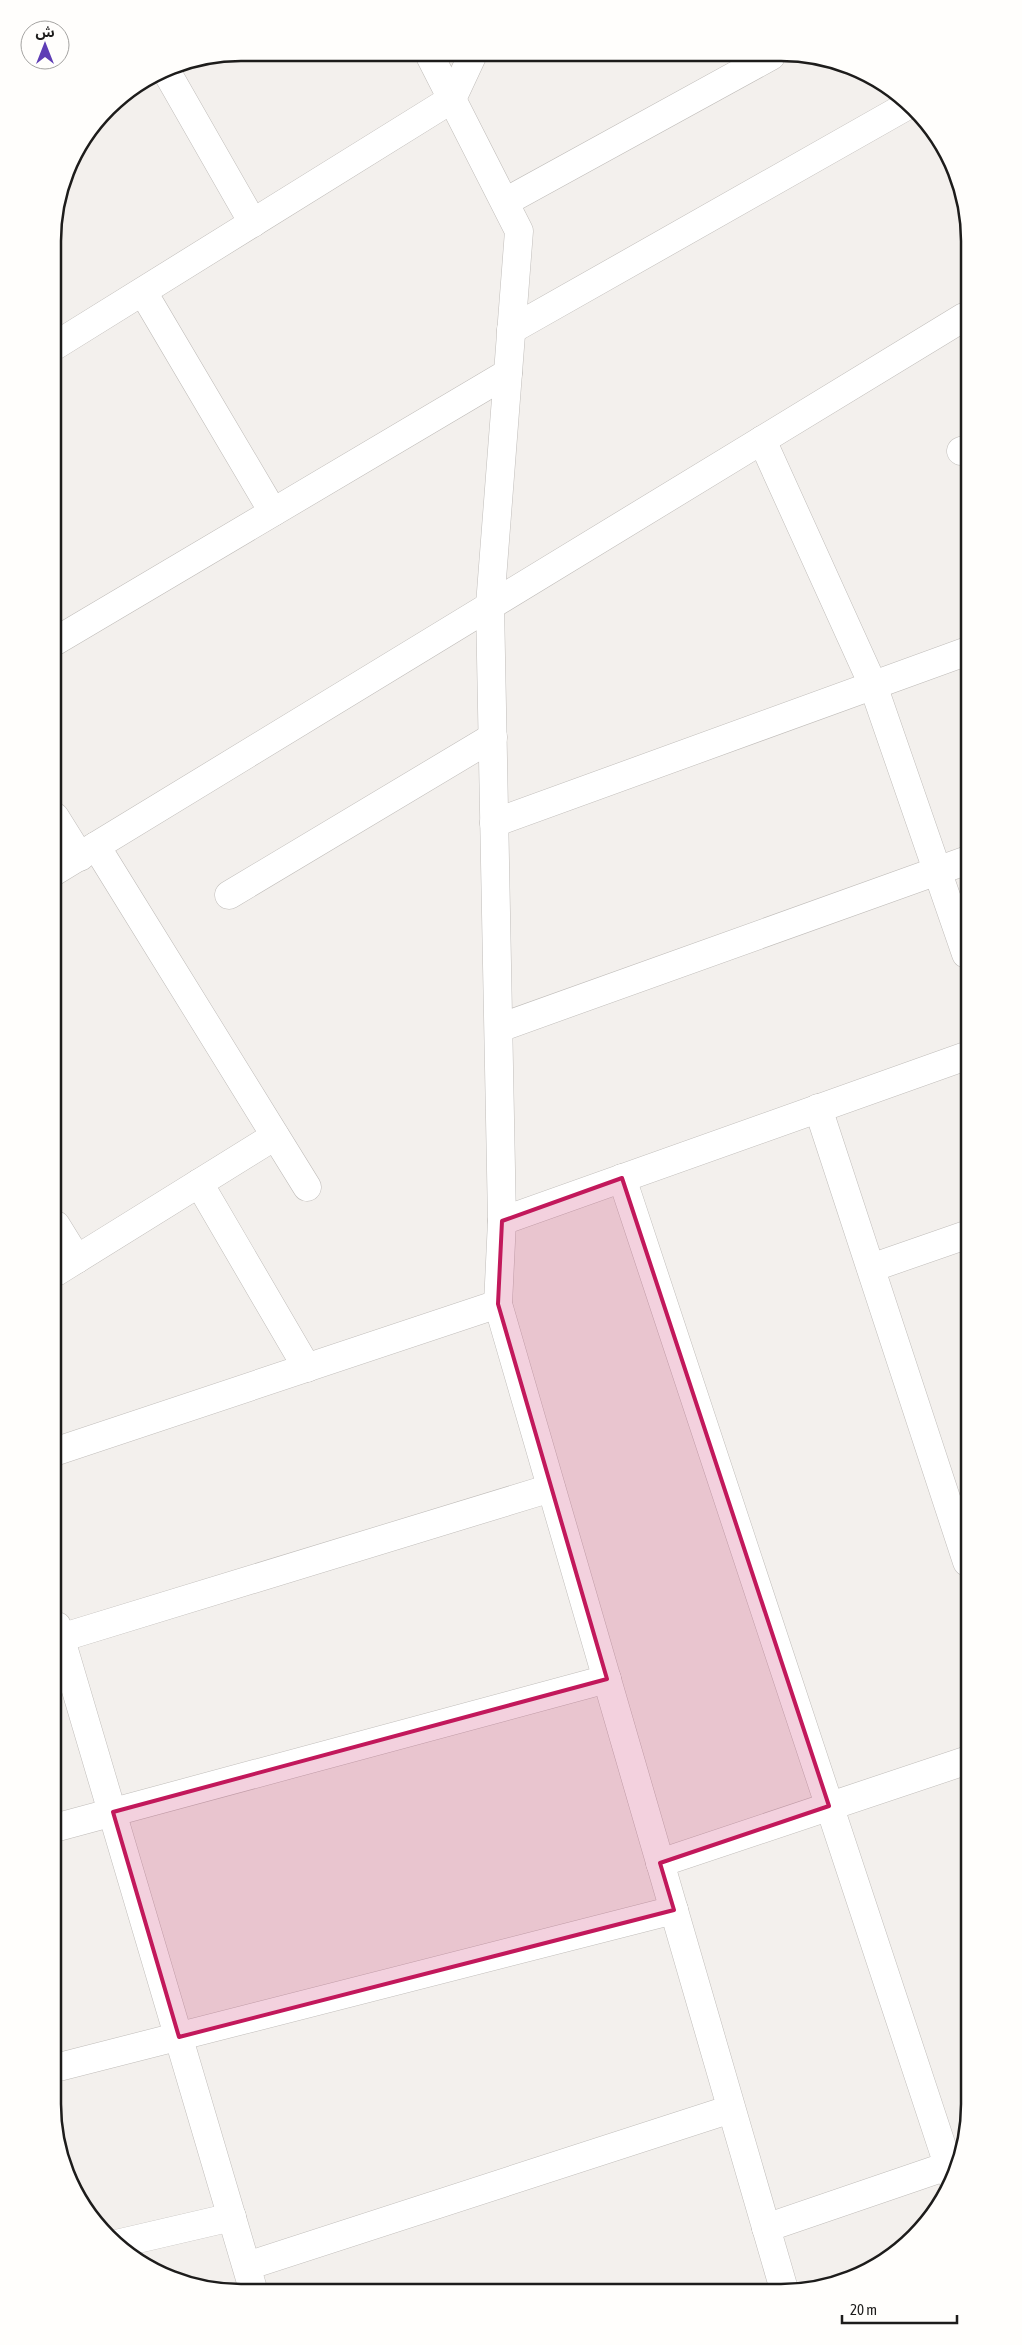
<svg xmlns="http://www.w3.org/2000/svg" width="1022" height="2345" font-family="'Asap Condensed','Noto Sans Arabic',sans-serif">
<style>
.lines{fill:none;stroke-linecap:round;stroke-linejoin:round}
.minor-casing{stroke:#c0bdba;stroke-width:29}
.minor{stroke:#fff;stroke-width:28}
.marked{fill:#c2185b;fill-opacity:0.2;stroke:#c2185b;stroke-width:4;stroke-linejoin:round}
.rim{fill:none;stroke:#1d1c1b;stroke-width:2.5}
</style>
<rect width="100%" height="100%" fill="#f3f0ed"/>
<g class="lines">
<!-- minor casing -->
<g class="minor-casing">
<g id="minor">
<path d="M429,54l90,177 -29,374 12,616 -4,83 285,982"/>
<path d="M165,69l88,154"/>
<path d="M505,202l266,-146"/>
<path d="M143,292l130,220"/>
<path d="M511,330l399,-226"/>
<path d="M53,347l399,-248 21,-45"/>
<path d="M762,440l111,245 93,269"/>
<path d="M961,451l3,-1"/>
<path d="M54,642l454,-269"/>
<path d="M55,817l25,40"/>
<path d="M494,823l471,-171"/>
<path d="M96,846l211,341"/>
<path d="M55,871l909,-554"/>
<path d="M229,895l264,-158"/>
<path d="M499,1028l466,-167"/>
<path d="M818,1108l149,454"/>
<path d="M622,1178l331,1002"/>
<path d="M199,1183l108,185"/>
<path d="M502,1221l464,-165"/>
<path d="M56,1225l21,34"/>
<path d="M871,1268l95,-33"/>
<path d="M56,1272l219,-136"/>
<path d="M57,1451l441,-147"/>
<path d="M57,1626l196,663"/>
<path d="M57,1639l494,-151"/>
<path d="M58,1827l549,-148"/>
<path d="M660,1863l308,-103"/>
<path d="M59,2067l615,-157"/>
<path d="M766,2228l193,-66"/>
<path d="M116,2244l116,-27"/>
<path d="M247,2266l484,-157"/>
</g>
</g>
<!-- minor -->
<use href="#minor" class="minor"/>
</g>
<!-- marked area -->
<path class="marked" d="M622,1178l207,628 -169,57 14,47 -495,127 -66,-225 494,-133 -109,-375 4,-83z"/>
<!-- crop -->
<path d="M0 0H1022V2345H0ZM241 61H781A180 180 0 0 1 961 241V2104A180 180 0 0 1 781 2284H241A180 180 0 0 1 61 2104V241A180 180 0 0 1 241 61Z" fill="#fffefc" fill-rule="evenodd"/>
<path class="rim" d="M241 61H781A180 180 0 0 1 961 241V2104A180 180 0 0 1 781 2284H241A180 180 0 0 1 61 2104V241A180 180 0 0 1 241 61Z"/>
<!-- north arrow -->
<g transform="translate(45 45)"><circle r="24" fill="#fffefc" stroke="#a5a4a2"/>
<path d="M0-4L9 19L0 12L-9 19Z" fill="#5e3db5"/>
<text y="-8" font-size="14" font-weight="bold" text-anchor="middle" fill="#1d1c1b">ش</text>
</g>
<!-- scale -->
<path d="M842 2315v8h115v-8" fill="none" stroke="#1d1c1b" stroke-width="2.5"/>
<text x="850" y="2315" font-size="15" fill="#1d1c1b" stroke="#fffefc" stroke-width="4" paint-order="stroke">20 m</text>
</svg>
